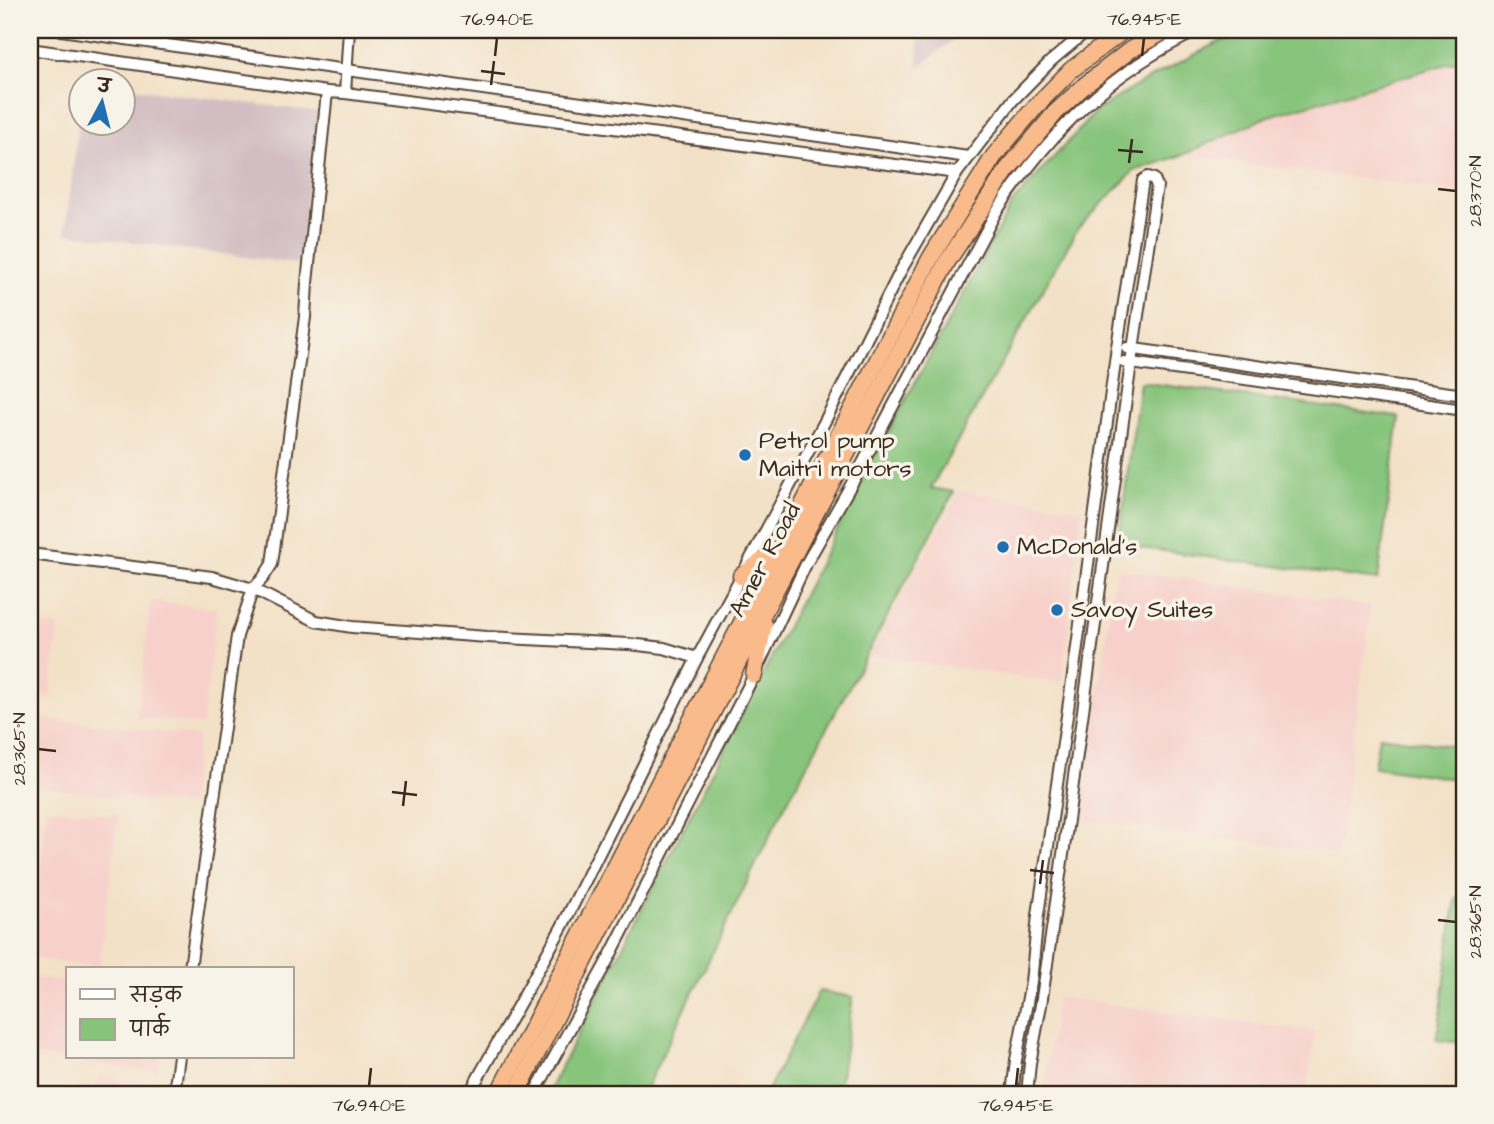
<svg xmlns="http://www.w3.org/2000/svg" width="1494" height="1124" font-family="'Architects Daughter','Playpen Sans Deva',sans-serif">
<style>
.built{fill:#f7d0cb}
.industrial{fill:#d2bec2}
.green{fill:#87c47b;stroke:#61774c;stroke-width:2}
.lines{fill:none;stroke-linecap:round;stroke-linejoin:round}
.minor-casing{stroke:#574537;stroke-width:14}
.highway-casing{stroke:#574537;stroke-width:19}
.minor{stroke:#fff;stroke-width:10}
.highway{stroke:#fabb8c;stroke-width:16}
.ticks{fill:none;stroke:#3b2a1e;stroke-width:2.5}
.poi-dot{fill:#1f6fb2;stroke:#f7f3e8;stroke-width:2.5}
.labels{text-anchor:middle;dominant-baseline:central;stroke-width:7;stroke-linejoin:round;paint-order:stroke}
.poi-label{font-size:24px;fill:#3b2a1e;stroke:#f7f3e8;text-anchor:start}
.street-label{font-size:24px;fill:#3b2a1e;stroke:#f7f3e8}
.neatline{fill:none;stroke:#3b2a1e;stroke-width:2.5}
.ticks-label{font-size:18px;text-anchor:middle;fill:#3b2a1e}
</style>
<rect width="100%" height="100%" fill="#f7f3e8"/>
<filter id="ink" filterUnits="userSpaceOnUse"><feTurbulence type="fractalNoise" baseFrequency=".0143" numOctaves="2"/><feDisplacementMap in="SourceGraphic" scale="14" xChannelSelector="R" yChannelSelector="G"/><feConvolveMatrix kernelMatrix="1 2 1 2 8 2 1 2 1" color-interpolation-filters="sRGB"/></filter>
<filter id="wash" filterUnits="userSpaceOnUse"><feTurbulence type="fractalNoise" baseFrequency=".00686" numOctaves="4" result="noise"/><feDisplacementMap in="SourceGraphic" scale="28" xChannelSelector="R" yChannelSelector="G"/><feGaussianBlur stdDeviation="1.57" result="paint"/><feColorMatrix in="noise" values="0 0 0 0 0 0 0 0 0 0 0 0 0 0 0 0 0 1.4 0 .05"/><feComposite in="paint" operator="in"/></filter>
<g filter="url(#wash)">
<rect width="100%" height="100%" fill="#f3e1c7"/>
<!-- built -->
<g class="built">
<path d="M1464,61v131l-277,-36 80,-38z"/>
<path d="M960,491l122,18 -21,174 -192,-28z"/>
<path d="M1116,569l255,37 -33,247 -258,-33z"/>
<path d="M151,601l66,8 -15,116 -65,-8z"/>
<path d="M30,623l29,4 -9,70 -20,-3z"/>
<path d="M39,718l159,18 -8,69 -159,-19z"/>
<path d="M47,808l71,7 -19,152 -69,-9z"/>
<path d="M30,977l38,5v74h92l-2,16 -128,-17z"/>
<path d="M1057,997l258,35 -8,62h-264z"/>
<path d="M98,1076l57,8 -2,10h-58z"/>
</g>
<!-- industrial -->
<g class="industrial">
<path d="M919,30h46l-47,38z"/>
<path d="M123,87l195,25 -20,152 -233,-31 15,-122v11h42z"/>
</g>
<!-- green -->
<g class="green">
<path d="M1254,30h210v29l-198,58 -81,37 -51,17 -56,57 -147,260 23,4 -175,325 -136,277h-96l317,-617 149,-275 83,-91 48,-30 75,-39z"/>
<path d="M1140,382l259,35 -21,163 -260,-35z"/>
<path d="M1379,736l81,11 -4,32 -82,-12z"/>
<path d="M1456,898l8,1v144l-27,-3z"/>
<path d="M819,991l34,6 -15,97h-72z"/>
</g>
</g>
<g filter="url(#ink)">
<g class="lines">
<!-- minor casing -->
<g class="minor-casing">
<g id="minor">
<path d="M61,30l907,127"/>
<path d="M30,49l297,43 18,1 612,80"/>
<path d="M345,93l4,-63"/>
<path d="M1127,348l337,47"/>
<path d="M1124,362l340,48"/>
<path d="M30,554l182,23 41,12 63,32 36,6 135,10 142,7 35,4 33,10"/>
<path d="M190,968l47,-332 16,-47 10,-11 9,-14 33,-247 2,-34 20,-191"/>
<path d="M174,1094l5,-38"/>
<path d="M469,1094l94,-169 134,-267 129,-239 74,-147 57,-99 56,-73 38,-39 37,-31"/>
<path d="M534,1094l76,-138 144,-281 52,-111 50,-88 140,-264c55,-81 113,-140 203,-182"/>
<path d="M1012,1094l4,-34 15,-78 7,-67 38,-261 41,-307 26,-167 5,-3 6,2 3,7 -26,177 -64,464 -26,178 -11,58 -3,31"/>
</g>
</g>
<!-- highway casing -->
<g class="highway-casing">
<g id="highway">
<path d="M741,576l35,-25"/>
<path d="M754,675l10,-51"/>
<path d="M498,1094l433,-837 63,-101 42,-50 35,-36 53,-40"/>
<path d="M516,1094l252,-490 179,-342 60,-92 49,-58 29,-27 45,-35 37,-20"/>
</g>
</g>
<!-- minor -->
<use href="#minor" class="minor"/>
<!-- highway -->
<use href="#highway" class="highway"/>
</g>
</g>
<!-- ticks -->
<path class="ticks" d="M495,56l2,-18M1142,56l2,-18M481,71l24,3M491,85l3,-24M1118,150l25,2M1129,163l3,-24M1438,189l18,2M38,749l18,2M392,792l25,3M403,806l3,-25M1030,870l24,3M1040,884l3,-24M1438,920l18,2M369,1086l2,-18M1016,1086l2,-18"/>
<!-- markers -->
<g class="poi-dot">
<circle cx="745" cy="455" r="7"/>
<circle cx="1003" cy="547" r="7"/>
<circle cx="1057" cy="610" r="7"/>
</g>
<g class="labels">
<!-- poi labels -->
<g class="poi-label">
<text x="759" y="441">Petrol pump<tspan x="759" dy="28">Maitri motors</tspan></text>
<text x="1017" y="547">McDonald's</text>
<text x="1071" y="610">Savoy Suites</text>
</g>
<!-- street labels -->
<g class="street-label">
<text transform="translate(765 560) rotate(-62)">Amer Road</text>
</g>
</g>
<!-- margin -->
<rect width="1494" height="1124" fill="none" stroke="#f7f3e8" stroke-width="77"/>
<!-- legend -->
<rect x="66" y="967" width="228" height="91" fill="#f7f3e8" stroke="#aca397" stroke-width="2"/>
<rect x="80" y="989" width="35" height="10" fill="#ffffff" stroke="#aca397" stroke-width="2"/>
<text x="130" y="1002" font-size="21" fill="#3b2a1e">सड़क</text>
<rect x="80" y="1019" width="35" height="21" fill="#87c47b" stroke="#aca397" stroke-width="2"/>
<text x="130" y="1036" font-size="21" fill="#3b2a1e">पार्क</text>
<!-- north arrow -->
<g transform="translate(102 102) rotate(7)"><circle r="33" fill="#f7f3e8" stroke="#aca397" stroke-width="2"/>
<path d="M0-5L12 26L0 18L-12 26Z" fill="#1f6fb2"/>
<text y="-10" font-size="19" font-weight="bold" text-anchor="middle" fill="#3b2a1e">उ</text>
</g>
<rect x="38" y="38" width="1418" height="1048" class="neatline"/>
<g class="ticks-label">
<text x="497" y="25">76.940°E</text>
<text x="1144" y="25">76.945°E</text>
<text transform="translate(1475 191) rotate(-90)" y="6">28.370°N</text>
<text transform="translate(19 749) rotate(-90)" y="6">28.365°N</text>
<text transform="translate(1475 922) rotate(-90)" y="6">28.365°N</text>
<text x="369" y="1111">76.940°E</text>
<text x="1016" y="1111">76.945°E</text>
</g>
</svg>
